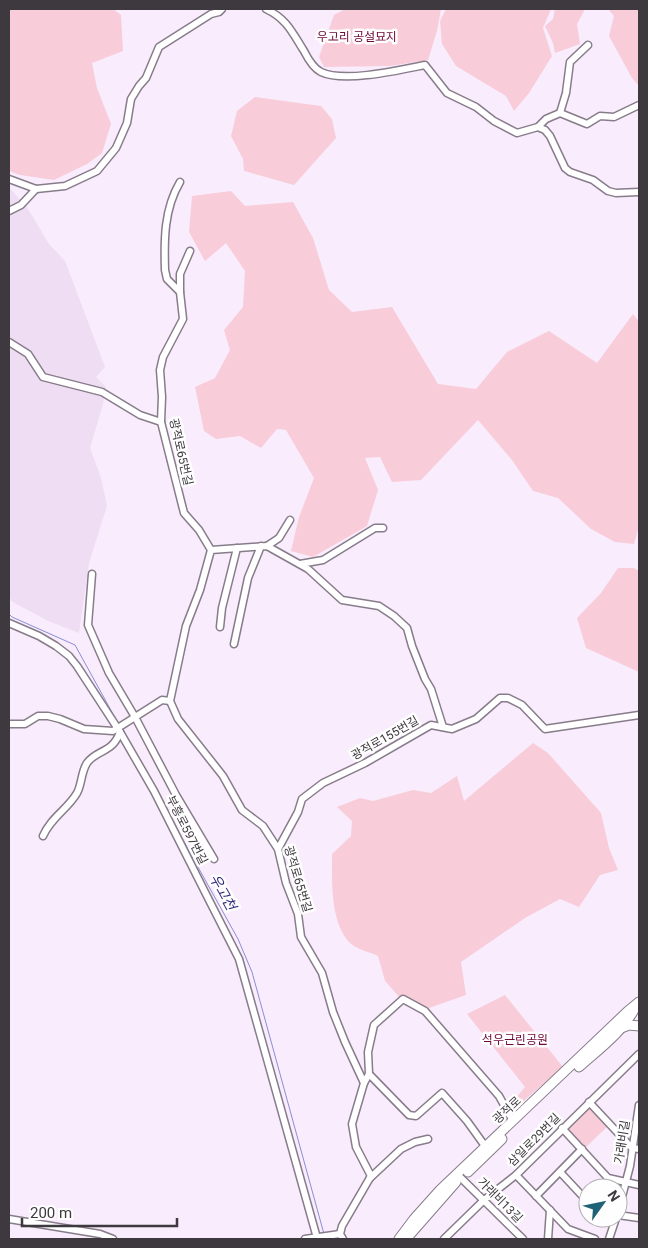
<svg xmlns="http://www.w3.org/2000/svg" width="648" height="1248" font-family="Roboto,'Noto Sans KR',sans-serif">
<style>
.built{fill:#efdef3}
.green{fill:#f8cdd9}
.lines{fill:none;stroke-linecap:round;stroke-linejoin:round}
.stream{stroke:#8a8ed6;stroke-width:1}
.street-casing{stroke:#877c8a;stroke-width:9}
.secondary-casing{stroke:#877c8a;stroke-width:11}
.street{stroke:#fff;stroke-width:6}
.secondary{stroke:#fff;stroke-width:9}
.labels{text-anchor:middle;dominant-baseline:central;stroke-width:5;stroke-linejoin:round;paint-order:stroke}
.park-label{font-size:12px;fill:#6f0939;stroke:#fefefe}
.street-label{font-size:12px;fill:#3e393f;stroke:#fefefe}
.water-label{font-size:14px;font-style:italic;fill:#2f287b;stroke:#fefefe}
</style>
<rect width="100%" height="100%" fill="#f9ecfc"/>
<!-- built -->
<path class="built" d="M9,187l19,22 21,35 16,17 40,106 -9,10 10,10 -3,17 -13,44 11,30 6,28 -18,57 -10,70 -31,-12 -37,-20 -2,-9z"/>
<!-- green -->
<g class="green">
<path d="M9,9h104l8,6 2,36 -31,12 5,25 14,36 -9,29 -15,11 -33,16 -34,-5 -11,-4z"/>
<path d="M345,9h96l-4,22 -9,29 -38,6 -66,1 -5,-10 15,-42z"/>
<path d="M446,9h105l-8,19 9,28 -23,37 -15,18 -8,-15 -50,-30 -14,-22 -2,-23z"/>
<path d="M555,9h30l-8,15 3,20 -25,9 -2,-10 -8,-17 8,-7z"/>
<path d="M608,9h31v77l-7,-8 -23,-42 5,-20z"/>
<path d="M255,97l66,9 11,13 4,19 -42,47 -50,-14 -1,-12 -12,-23 6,-25z"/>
<path d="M231,191l14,15 48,-4 20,36 16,52 23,22 40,-5 46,77 38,5 31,-37 42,-21 48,32 36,-49 6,8v204l-5,18 -19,-2 -24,-13 -33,-31 -25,-7 -21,-31 -34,-40 -57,60 -29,2 -12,-25 -15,1 13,32 -11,36 -54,31 -22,-6 8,-34 15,-39 -28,-48 -9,-1 -16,19 -21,-12 -24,3 -12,-8 -9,-44 20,-9 15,-28 -6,-20 19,-23 2,-36 -19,-28 -21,18 -16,-29 3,-36z"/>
<path d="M618,568h16l5,3v101l-53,-24 -9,-30 24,-25z"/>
<path d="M533,743l15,10 53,60 8,35 9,22 -18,5 -21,32 -19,-8 -35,19 -64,44 5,33 -37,13 -29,-10 -15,-17 -7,-25c-8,-4 -23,-7 -29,-14 -19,-21 -17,-61 -17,-88l19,-18 1,-15 -15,-14 23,-9 13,3 40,-11 18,3 26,-17 7,25z"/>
<path d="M505,995l58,72 -50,43 -4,-4 16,-19 -58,-73z"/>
<path d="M589,1106l19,20 -23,22 -18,-19z"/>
</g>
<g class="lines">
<!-- stream -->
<g class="stream">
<path d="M9,614l3,3 63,28 44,80"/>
<path d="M174,824l64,115 14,33 72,262"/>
</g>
<!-- street casing -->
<g class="street-casing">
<g id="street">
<path d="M266,9c21,10 26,23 38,42 4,8 9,17 17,21 23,11 79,-2 104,-7l22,28 29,14 18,14 23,12 21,-6 7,3 5,6 15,32 5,4 23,8 15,11 8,2 23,-1"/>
<path d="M560,113l6,-20 4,-31 18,-17"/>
<path d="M538,127l8,-8 14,-6 27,11 13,-8 14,1 25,-12"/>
<path d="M9,179l27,10 29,-3 32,-15 19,-23 11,-25 4,-24 8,-13 7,-8 13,-31 52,-33 8,-2 3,-3"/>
<path d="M180,182c-16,27 -16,58 -15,88l2,9 13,13 3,27 -20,38 -3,13 2,27 -1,25 23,91 15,17 12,20"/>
<path d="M9,211l12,-6 15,-16"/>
<path d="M180,292v-18l10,-23"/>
<path d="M9,342l19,12 15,23 59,15 38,23 21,7"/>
<path d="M267,546l12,-8 11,-18"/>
<path d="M300,564l23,-4 52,-32h8"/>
<path d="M92,574l-4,51 21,48 26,44 41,78 38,64"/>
<path d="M9,623l30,13 17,10 13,10 8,10 43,66 34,59 56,111 29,57 78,279"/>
<path d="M220,627l2,-19 15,-60"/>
<path d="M234,644l14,-66 13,-32"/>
<path d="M9,724h16l13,-8h10l12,3 24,10 29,2 49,-31 8,1"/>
<path d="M43,836c8,-19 25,-27 34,-43 5,-9 4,-21 10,-30 9,-13 26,-10 33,-31"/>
<path d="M278,849l20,-37 4,-13 21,-16 42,-20 66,-38 21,4 24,-10 24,-21h8l14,7 23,24 94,-14"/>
<path d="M369,1074l40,41 7,1 26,-23 25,28 18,25"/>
<path d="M364,1083l5,-9 -1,-22 6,-27 29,-26 22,12 74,85 14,25"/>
<path d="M589,1102l43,46 7,1"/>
<path d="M562,1128l46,50 31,7"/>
<path d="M560,1172l28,30"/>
<path d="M516,1175l52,54 27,10"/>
<path d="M370,1178l31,-29 14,-7 13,-3"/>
<path d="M461,1178l62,61"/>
<path d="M536,1196l46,-47"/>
<path d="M618,1212l12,-46 9,-61"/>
<path d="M618,1215l21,3"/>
<path d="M9,1219l91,15 13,5"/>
<path d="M305,1239l35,-5"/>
<path d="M343,1239l-3,-5 2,-8 29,-50 -15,-29 -4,-23 12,-41 -19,-41 -12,-30 -11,-39 -21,-36 -3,-23 -12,-31 -8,-34 -15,-23 -21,-16 -19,-34 -45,-57 -8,-18 16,-75 14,-36 11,-40 56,-4 41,23 34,31 37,6 15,10 13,12 5,18 13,33 6,10 12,38"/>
<path d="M444,1239l40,-39 32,-25 123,-121"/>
<path d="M548,1239l2,-29"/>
<path d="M609,1239l7,-21"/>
</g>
</g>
<!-- secondary casing -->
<g class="secondary-casing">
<g id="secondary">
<path d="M621,1028l8,-3 10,1"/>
<path d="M579,1067c20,-18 45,-36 57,-61"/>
<path d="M468,1172l34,-33"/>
<path d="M399,1239l15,-20 26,-29 188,-179 11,-9"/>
<path d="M406,1239l50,-57"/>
</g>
</g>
<!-- street -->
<use href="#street" class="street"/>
<!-- secondary -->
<use href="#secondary" class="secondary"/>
</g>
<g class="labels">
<!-- park labels -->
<g class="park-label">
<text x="357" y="37">우고리 공설묘지</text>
<text x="515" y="1040">석우근린공원</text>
</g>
<!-- street labels -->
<g class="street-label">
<text transform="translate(181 452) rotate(77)">광적로65번길</text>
<text transform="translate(385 738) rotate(-30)">광적로155번길</text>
<text transform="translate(187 830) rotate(63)">부흥로597번길</text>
<text transform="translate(298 879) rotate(73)">광적로65번길</text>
<text transform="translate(507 1110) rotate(-43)">광적로</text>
<text transform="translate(534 1140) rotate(-45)">삼일로29번길</text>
<text transform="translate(622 1142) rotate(-81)">가래비길</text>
<text transform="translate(500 1200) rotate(45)">가래비13길</text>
</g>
<!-- water labels -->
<g class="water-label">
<text transform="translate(223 892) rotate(61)">우고천</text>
</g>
</g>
<!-- border -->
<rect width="648" height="1248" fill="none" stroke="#3e393f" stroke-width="20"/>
<!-- north arrow -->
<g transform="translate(603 1203) rotate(57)"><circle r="24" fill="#fefefe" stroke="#b1afb2"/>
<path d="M0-4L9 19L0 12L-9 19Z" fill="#1f6275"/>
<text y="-8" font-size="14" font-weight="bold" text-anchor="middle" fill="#3e393f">N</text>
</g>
<!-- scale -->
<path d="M22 1218v8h155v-8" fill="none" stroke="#3e393f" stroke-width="2.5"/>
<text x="30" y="1218" font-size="15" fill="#3e393f" stroke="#fefefe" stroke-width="4" paint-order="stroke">200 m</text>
</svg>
